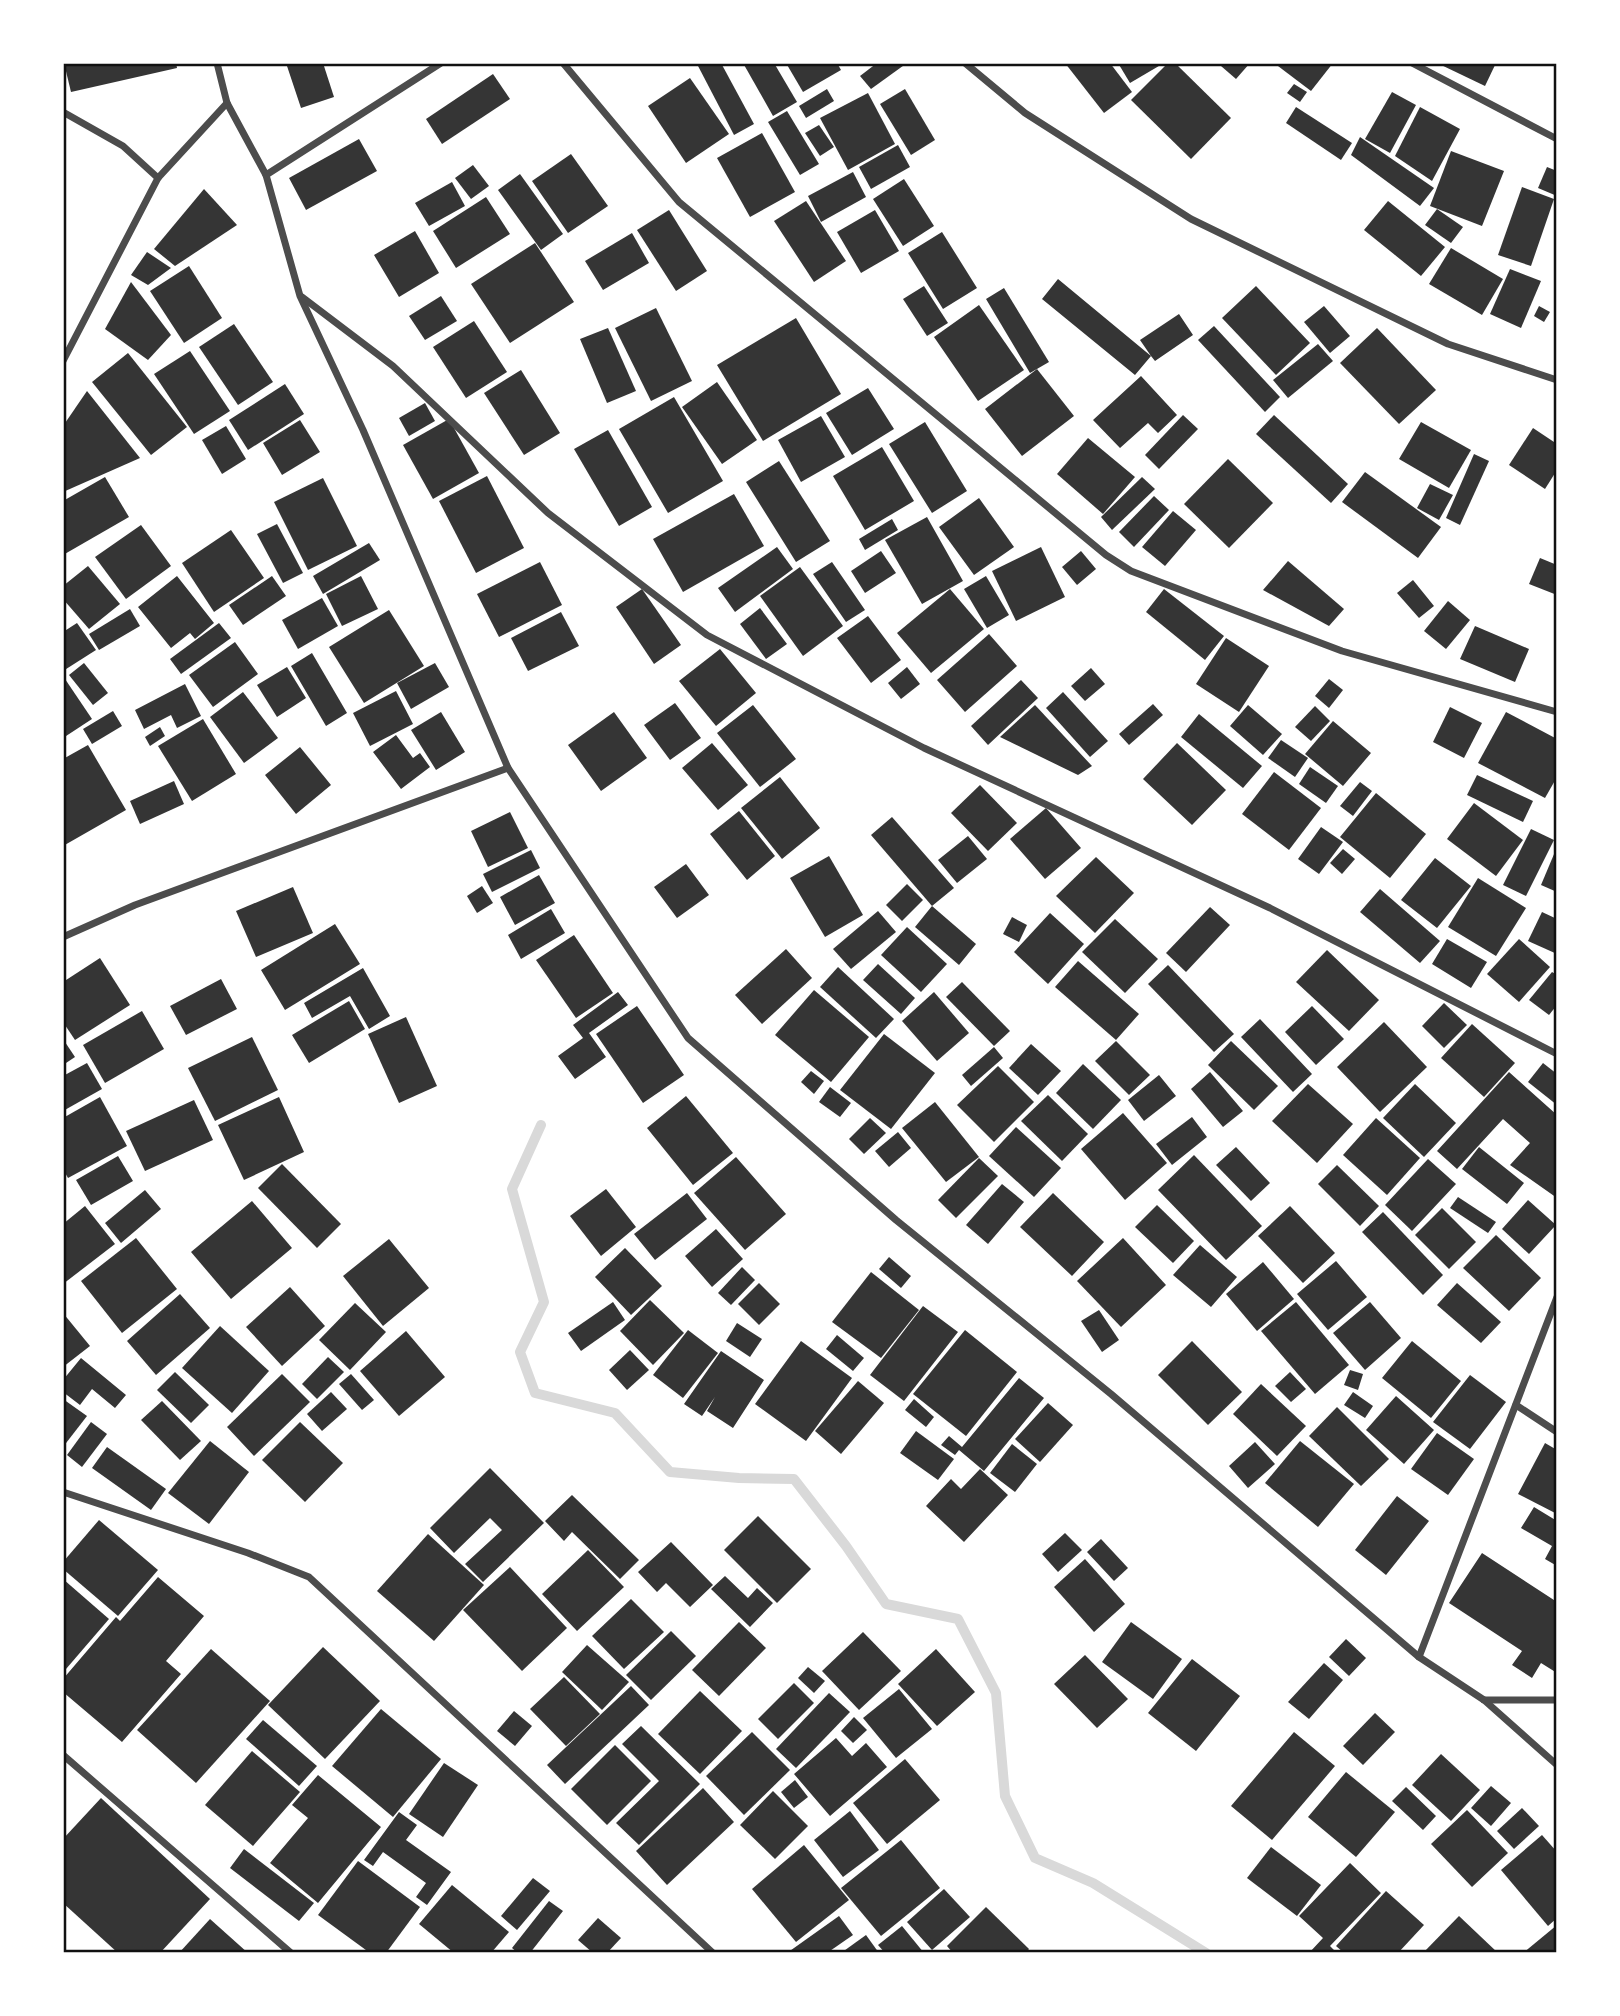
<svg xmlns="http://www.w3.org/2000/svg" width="1620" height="2016" font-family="'Golos Text',sans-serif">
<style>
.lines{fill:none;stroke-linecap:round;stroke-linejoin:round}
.stream{stroke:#d9d9d9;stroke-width:10}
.building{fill:#353535}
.minor{stroke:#4c4c4c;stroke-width:7}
.neatline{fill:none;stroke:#111;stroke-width:2.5}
</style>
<rect width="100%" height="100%" fill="#fff"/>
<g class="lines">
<!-- stream -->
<path class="stream" d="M541,1125l-29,64 32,113 -24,50 15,41 80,20 55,59 69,6 55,1 52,67 40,58 72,15 38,74 9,103 30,62 58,25 113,70"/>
</g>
<!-- building -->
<g class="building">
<path d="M64,63h112l1,5 -106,24z"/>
<path d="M286,63h37l11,34 -33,11z"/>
<path d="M699,63h22l33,61 -20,11 -37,-71z"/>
<path d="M743,63h31l23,39 -24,14z"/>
<path d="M786,63h51l4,7 -38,22z"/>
<path d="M877,63h30l-36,26 -11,-13z"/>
<path d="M1065,63h45l22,29 -28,21z"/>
<path d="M1118,63h46l-34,20z"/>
<path d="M1168,63h7l56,55 -40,41 -60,-59z"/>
<path d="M1224,63h26l-14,16 -15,-13z"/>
<path d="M1274,63h59l-22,28z"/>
<path d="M1437,63h59l-11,23z"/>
<path d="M493,74l17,25 -68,45 -16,-25z"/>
<path d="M690,78l39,56 -43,29 -38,-57z"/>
<path d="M1294,84l13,8 -7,10 -13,-9z"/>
<path d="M827,89l7,12 -28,17 -7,-12z"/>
<path d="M905,89l30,51 -24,15 -31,-51z"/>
<path d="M1392,92l24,13 -26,48 -25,-14z"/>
<path d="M868,93l27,51 -47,26 -28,-52z"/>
<path d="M1296,107l56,36 -11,17 -55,-37z"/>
<path d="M1420,107l40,22 -28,52 -37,-25z"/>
<path d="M787,111l32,53 -19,11 -32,-53z"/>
<path d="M819,125l15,22 -14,9 -15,-23z"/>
<path d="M762,133l33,59 -45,25 -33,-59z"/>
<path d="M1360,137l74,51 -14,18 -69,-51z"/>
<path d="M359,139l18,32 -71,39 -17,-32z"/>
<path d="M898,145l12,22 -39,22 -12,-22z"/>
<path d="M1451,151l53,20 -22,55 -52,-20z"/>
<path d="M571,154l37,52 -40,27 -36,-52z"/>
<path d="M473,165l16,21 -18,13 -16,-21z"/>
<path d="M1547,167l10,4v25l-19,-8z"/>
<path d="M853,172l13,25 -45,25 -13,-26z"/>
<path d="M520,174l43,60 -22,16 -43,-60z"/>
<path d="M904,179l30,47 -31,20 -30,-47z"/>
<path d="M452,182l13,24 -36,20 -14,-23z"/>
<path d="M1522,187l32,12 -23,67 -33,-11z"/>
<path d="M204,189l33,36 -62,41 -21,-17z"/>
<path d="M486,197l24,37 -54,34 -23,-37z"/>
<path d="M806,201l40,60 -32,21 -40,-61z"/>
<path d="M1388,201l57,46 -24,29 -57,-46z"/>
<path d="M1437,209l26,18 -12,16 -26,-18z"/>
<path d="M669,210l38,61 -31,20 -39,-61z"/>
<path d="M875,210l24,41 -38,22 -24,-41z"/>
<path d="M415,231l24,42 -40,24 -25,-42z"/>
<path d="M942,232l35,56 -34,21 -35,-56z"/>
<path d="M632,233l17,30 -46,27 -18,-29z"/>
<path d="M535,243l39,59 -64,41 -39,-59z"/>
<path d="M1451,248l52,31 -21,36 -53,-31z"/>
<path d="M147,252l24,16 -23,17 -17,-10z"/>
<path d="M189,266l33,52 -38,25 -34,-52z"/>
<path d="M1510,269l31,12 -20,47 -31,-14z"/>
<path d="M1058,279l93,77 -11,-16 39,-26 14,21 -38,26 -4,-5 -16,19 -93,-76z"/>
<path d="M131,282l40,53 -23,25 -43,-31z"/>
<path d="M924,286l24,37 -21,13 -24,-37z"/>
<path d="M1256,286l54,57 -34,32 -54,-57z"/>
<path d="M1004,288l45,74 -19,11 -44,-74z"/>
<path d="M441,296l16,25 -32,19 -16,-24z"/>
<path d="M979,305l45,65 -46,31 -44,-64z"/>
<path d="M1324,306l26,30 -20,17 -26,-31z"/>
<path d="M1539,306l11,6 -6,10 -10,-6z"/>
<path d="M656,308l36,73 -41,20 -36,-73z"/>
<path d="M796,318l45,76 -78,47 -46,-76z"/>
<path d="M474,321l33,51 -41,26 -33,-51z"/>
<path d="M234,324l39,58 -35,23 -39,-58z"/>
<path d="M1214,326l66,71 -15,15 -67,-72z"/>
<path d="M608,328l28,63 -29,12 -27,-64z"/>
<path d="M1377,328l59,62 -37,34 -59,-61z"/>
<path d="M1318,344l15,17 -45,37 -15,-18z"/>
<path d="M190,351l40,60 -36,23 -40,-60z"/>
<path d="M128,353l59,74 -36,28 -59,-73z"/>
<path d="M1037,369l37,47 -52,40 -37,-47z"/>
<path d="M521,370l39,63 -36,22 -40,-62z"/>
<path d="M1141,376l36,39 -19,18 -10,-10 -28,25 -27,-28z"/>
<path d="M717,382l40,58 -35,24 -40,-57z"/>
<path d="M285,384l19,30 -56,36 -19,-30z"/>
<path d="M868,388l26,41 -42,26 -26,-42z"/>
<path d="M87,391l53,67 -77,34v-66z"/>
<path d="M674,397l49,84 -55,32 -49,-84z"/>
<path d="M425,403l10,18 -26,15 -10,-18z"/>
<path d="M1183,415l15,14 -39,40 -14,-14z"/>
<path d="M1274,415l74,69 -17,19 -75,-69z"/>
<path d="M821,416l24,41 -44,25 -23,-42z"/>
<path d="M449,419l30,54 -46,26 -30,-54z"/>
<path d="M300,420l20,32 -38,23 -19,-32z"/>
<path d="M925,422l42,69 -35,22 -43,-69z"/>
<path d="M1421,422l50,28 -22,38 -50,-29z"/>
<path d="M226,426l20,33 -24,15 -20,-34z"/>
<path d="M1533,428l24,16v26l-12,19 -36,-24z"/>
<path d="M608,430l44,77 -33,19 -45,-77z"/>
<path d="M1088,438l47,39 -32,37 -46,-40z"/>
<path d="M882,447l32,54 -49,29 -32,-54z"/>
<path d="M1474,454l15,7 -29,64 -14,-7z"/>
<path d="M1228,459l45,44 -44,45 -45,-44z"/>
<path d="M779,461l51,80 -34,21 -50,-80z"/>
<path d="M1365,472l76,55 -23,31 -76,-56z"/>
<path d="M487,476l37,72 -48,25 -37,-72z"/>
<path d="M105,477l24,40 -66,38v-54z"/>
<path d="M1142,477l13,12 -43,41 -11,-13z"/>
<path d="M323,478l34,68 -49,24 -34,-68z"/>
<path d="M1430,484l23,11 -14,25 -22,-12z"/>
<path d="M734,494l30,52 -81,46 -30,-53z"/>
<path d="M1154,496l15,14 -35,37 -15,-15z"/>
<path d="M979,498l35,49 -40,28 -35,-48z"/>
<path d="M1173,511l23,19 -31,36 -23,-19z"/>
<path d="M927,517l36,64 -41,23 -37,-64z"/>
<path d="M892,519l6,11 -33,20 -6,-11z"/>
<path d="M277,524l26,49 -20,10 -26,-49z"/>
<path d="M141,525l30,41 -45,33 -31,-42z"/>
<path d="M231,530l33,48 -50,34 -32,-49z"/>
<path d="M369,543l11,17 -57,34 -10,-18z"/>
<path d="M777,547l16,22 -58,43 -17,-24z"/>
<path d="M1041,547l24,50 -49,24 -24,-50z"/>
<path d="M881,551l15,22 -31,20 -14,-22z"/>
<path d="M1081,551l15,18 -19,16 -15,-18z"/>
<path d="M1540,558l17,7v30l-28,-11z"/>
<path d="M1288,561l56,48 -15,17 -66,-36z"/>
<path d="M540,562l22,43 -63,32 -22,-43z"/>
<path d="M832,562l33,48 -19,12 -33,-48z"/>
<path d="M88,566l32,38 -31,25 -26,-30v-13z"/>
<path d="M800,567l43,59 -40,30 -43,-60z"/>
<path d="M177,576l37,47 -19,16 -5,-6 -19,15 -33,-41z"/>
<path d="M272,576l14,20 -43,29 -14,-20z"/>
<path d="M361,576l17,33 -36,17 -16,-32z"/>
<path d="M986,576l23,39 -22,13 -23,-39z"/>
<path d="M1413,580l21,26 -15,12 -22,-25z"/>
<path d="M642,589l39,56 -27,19 -38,-57z"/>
<path d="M950,589l34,40 -53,44 -34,-40z"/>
<path d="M1164,589l60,47 -19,24 -59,-48z"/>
<path d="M322,598l16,28 -40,23 -16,-29z"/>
<path d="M1448,601l22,19 -24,29 -22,-18z"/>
<path d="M760,608l27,36 -21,15 -26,-35z"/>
<path d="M130,609l10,17 -41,24 -10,-16z"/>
<path d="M389,610l35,56 -60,37 -35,-56z"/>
<path d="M561,612l18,34 -51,25 -17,-33z"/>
<path d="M868,616l33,44 -30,23 -34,-45z"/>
<path d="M77,623l19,27 -33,21v-39z"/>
<path d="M219,623l12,15 -50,36 -11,-15z"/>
<path d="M1475,626l54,23 -14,33 -55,-23z"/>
<path d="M989,634l28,32 -52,46 -28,-32z"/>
<path d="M1226,638l43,28 -30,46 -43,-28z"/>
<path d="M235,642l23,32 -45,33 -24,-32z"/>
<path d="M720,649l36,44 -40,33 -37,-45z"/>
<path d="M312,653l35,60 -21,13 -35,-60z"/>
<path d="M84,663l24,30 -15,12 -24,-30z"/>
<path d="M435,663l14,24 -38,22 -14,-26z"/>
<path d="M287,667l19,31 -29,19 -20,-32z"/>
<path d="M907,667l13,17 -19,15 -13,-16z"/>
<path d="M1091,668l14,16 -20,17 -14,-15z"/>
<path d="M63,676l29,43 -29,19z"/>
<path d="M1329,679l14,11 -14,18 -14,-12z"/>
<path d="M1021,680l17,18 -50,47 -17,-19z"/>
<path d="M185,684l16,32 -24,12 -6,-13 -27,14 -9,-19z"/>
<path d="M396,691l17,33 -43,22 -17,-33z"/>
<path d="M243,692l35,46 -34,25 -34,-46z"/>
<path d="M1063,692l45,49 -18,16 -44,-49z"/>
<path d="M675,703l26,35 -31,22 -26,-35z"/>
<path d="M1153,704l10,11 -34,30 -10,-11z"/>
<path d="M753,705l43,54 -36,28 -43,-54z"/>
<path d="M1035,705l57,61 -14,9 -78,-38z"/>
<path d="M1248,705l34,29 -19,21 -33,-29z"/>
<path d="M1315,706l15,15 -19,20 -16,-14z"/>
<path d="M1450,707l32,16 -18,35 -31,-16z"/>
<path d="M113,711l9,15 -30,18 -9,-15z"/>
<path d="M441,712l24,40 -29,18 -25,-40z"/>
<path d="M614,712l33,46 -46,33 -33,-46z"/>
<path d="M1506,712l51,27v38l-12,21 -67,-35z"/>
<path d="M1199,714l63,52 -19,22 -62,-51z"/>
<path d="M203,719l33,55 -44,27 -34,-55z"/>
<path d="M1333,721l38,32 -28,33 -38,-32z"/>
<path d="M160,727l5,9 -15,10 -5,-9z"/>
<path d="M396,735l17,23 7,-5 10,14 -29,22 -28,-37z"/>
<path d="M1281,740l27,18 -13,19 -27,-19z"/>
<path d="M712,743l36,42 -30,25 -36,-42z"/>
<path d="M1177,743l49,47 -34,35 -49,-46z"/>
<path d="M88,745l38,65 -63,36v-87z"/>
<path d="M300,747l31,38 -35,29 -31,-39z"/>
<path d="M1310,767l28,19 -12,17 -27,-19z"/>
<path d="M1274,772l47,36 -32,42 -47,-36z"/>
<path d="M1477,775l56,26 -10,21 -56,-27z"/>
<path d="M780,777l40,51 -38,31 -41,-51z"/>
<path d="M174,781l10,23 -44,20 -10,-23z"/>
<path d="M1360,782l12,9 -19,25 -13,-10z"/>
<path d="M980,785l37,38 -29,28 -37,-38z"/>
<path d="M1376,793l50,41 -36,44 -50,-41z"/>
<path d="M1474,803l49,37 -27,36 -49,-37z"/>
<path d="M1046,808l35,40 -36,31 -35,-40z"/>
<path d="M739,811l36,45 -28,24 -37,-46z"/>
<path d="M510,812l18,36 -40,19 -17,-36z"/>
<path d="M892,817l62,71 -22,18 -61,-71z"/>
<path d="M1321,827l22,15 -24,32 -21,-15z"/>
<path d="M1531,829l23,11 -28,56 -23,-11z"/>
<path d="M968,836l19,23 -30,24 -19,-23z"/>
<path d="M1557,847v45l-16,-7z"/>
<path d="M1343,849l12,10 -13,15 -12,-11z"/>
<path d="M531,850l9,18 -48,24 -9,-18z"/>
<path d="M829,856l34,59 -38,22 -35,-59z"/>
<path d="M1096,857l38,36 -39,40 -39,-37z"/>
<path d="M1435,858l36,28 -34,42 -36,-28z"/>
<path d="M686,864l23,31 -32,23 -23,-31z"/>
<path d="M539,875l16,28 -40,22 -15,-28z"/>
<path d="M1478,878l48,30 -30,48 -48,-29z"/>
<path d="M907,884l16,16 -21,21 -16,-16z"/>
<path d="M482,886l11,17 -16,10 -10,-17z"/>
<path d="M293,887l20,46 -57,24 -20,-46z"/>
<path d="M1380,889l60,52 -20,22 -60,-51z"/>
<path d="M932,906l44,38 -17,21 -44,-38z"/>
<path d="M1210,907l20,18 -44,47 -20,-19z"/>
<path d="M551,909l14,24 -44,26 -13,-24z"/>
<path d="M878,911l18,21 -45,37 -18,-20z"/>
<path d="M1542,912l15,7v35l-29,-13z"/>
<path d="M1050,913l34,31 -36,40 -34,-32z"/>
<path d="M1012,917l15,8 -8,17 -16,-8z"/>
<path d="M1115,919l43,40 -33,34 -43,-41z"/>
<path d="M335,924l25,40 -75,46 -24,-40z"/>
<path d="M907,927l40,37 -26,28 -40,-37z"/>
<path d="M574,935l39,58 -37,25 -40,-58z"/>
<path d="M1447,939l40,23 -16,26 -39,-24z"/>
<path d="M1519,939l31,28 -31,35 -32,-28z"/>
<path d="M786,949l26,29 -50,46 -27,-29z"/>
<path d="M1327,950l52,50 -30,31 -53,-49z"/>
<path d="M100,958l30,47 -55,35 -12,-18v-40z"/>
<path d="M1078,961l61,53 -23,26 -61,-53z"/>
<path d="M878,964l37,34 -14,16 -38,-34z"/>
<path d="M1168,965l66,69 -20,18 -66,-68z"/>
<path d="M838,967l56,52 -18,19 -56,-51z"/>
<path d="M363,968l27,48 -21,13 -19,-33 -38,22 -8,-15z"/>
<path d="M1552,972l5,3v30l-8,10 -20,-15z"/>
<path d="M221,979l16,30 -51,26 -16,-29z"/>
<path d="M962,982l48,49 -16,15 -48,-49z"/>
<path d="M814,990l55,47 -38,45 -56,-47z"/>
<path d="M618,992l10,13 -39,28 17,24 -31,22 -17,-23 25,-18 -10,-13z"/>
<path d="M934,992l35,41 -32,28 -35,-40z"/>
<path d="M349,1001l16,28 -56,34 -17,-28z"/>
<path d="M1444,1003l23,22 -23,23 -22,-22z"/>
<path d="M637,1006l47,69 -41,28 -47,-69z"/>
<path d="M1312,1006l32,33 -28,26 -31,-33z"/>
<path d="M142,1011l22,38 -59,34 -22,-38z"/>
<path d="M406,1017l31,69 -38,17 -31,-69z"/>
<path d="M1260,1019l52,55 -19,18 -52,-55z"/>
<path d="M1384,1022l43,45 -47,45 -43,-45z"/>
<path d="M1472,1024l43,39 -31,34 -43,-39z"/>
<path d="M884,1034l51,39 -44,56 -51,-39z"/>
<path d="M252,1037l26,53 -63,31 -27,-53z"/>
<path d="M63,1039l12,18 -12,8z"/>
<path d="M1116,1041l34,34 -21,20 -34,-34z"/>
<path d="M1231,1041l47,45 -24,24 -46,-45z"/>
<path d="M1031,1044l30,27 -23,24 -29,-27z"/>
<path d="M994,1047l9,11 -32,28 -9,-11z"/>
<path d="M87,1063l15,26 -39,22v-35z"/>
<path d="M1543,1063l14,11v31l-29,-23z"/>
<path d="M1083,1064l38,36 -28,29 -37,-36z"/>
<path d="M998,1066l36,36 -40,40 -37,-37z"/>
<path d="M811,1071l13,10 -10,13 -13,-12z"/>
<path d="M1210,1072l33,39 -20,16 -32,-38z"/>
<path d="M1509,1072l48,43v83l-47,-33 20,-22 -27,-24 -46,50 -20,-18z"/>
<path d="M1159,1075l17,21 -32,25 -16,-21z"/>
<path d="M1308,1084l45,40 -36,39 -45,-42z"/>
<path d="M1415,1084l41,39 -32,34 -41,-39z"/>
<path d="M830,1087l21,16 -11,14 -21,-15z"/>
<path d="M1048,1095l40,39 -26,27 -41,-40z"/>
<path d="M686,1096l47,57 -40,32 -46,-57z"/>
<path d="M100,1097l27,49 -59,32 -5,-9v-51z"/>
<path d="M279,1097l25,55 -60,28 -26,-55z"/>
<path d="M194,1100l19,40 -68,31 -19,-40z"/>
<path d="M935,1102l44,55 -33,25 -44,-54z"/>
<path d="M1123,1113l44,50 -42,37 -44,-51z"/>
<path d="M1192,1117l15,20 -35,28 -16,-21z"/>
<path d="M870,1118l16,15 -22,21 -15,-15z"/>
<path d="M1376,1118l44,40 -33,37 -44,-40z"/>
<path d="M1016,1127l45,41 -27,29 -45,-41z"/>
<path d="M898,1132l13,16 -22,19 -14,-16z"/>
<path d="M1236,1147l34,36 -19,18 -35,-36z"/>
<path d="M1479,1147l45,36 -17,21 -45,-35z"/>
<path d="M1194,1155l68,71 -36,34 -68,-70z"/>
<path d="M118,1156l15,25 -42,24 -15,-25z"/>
<path d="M736,1157l50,57 -41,36 -51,-57z"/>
<path d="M979,1158l19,18 -42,42 -18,-18z"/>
<path d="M1428,1159l28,25 -44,47 -27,-26z"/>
<path d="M282,1164l59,60 -24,24 -59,-60z"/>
<path d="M1337,1165l42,41 -19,20 -42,-42z"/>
<path d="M1002,1184l22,18 -36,42 -22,-19z"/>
<path d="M606,1189l30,38 -35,29 -31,-40z"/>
<path d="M145,1190l16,19 -40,34 -16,-20z"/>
<path d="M687,1193l20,26 -52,41 -21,-26z"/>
<path d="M1053,1193l51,49 -32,34 -52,-49z"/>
<path d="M1458,1197l38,25 -8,11 -38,-25z"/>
<path d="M1528,1200l28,25 -27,29 -27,-25z"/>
<path d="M252,1201l40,47 -61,51 -40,-47z"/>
<path d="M1157,1205l37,36 -21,22 -38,-36z"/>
<path d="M85,1206l30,38 -52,40v-60z"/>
<path d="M1290,1206l45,47 -32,30 -45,-47z"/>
<path d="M1442,1208l34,34 -27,27 -34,-34z"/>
<path d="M1383,1212l60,63 -20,20 -61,-63z"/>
<path d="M716,1229l27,30 -31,28 -27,-31z"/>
<path d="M1496,1235l45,43 -32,33 -46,-43z"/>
<path d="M136,1238l41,51 -55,44 -41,-52z"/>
<path d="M1123,1238l43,47 -45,42 -44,-46z"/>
<path d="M389,1239l40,49 -46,38 -40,-50z"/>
<path d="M1200,1245l37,32 -26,30 -38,-32z"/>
<path d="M625,1248l37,38 -31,29 -36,-38z"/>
<path d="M889,1257l22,19 -10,12 -22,-19z"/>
<path d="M1336,1261l31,36 -39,33 -31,-36z"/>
<path d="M1263,1262l31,37 -37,32 -31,-37z"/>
<path d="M742,1267l13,13 -24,25 -13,-12z"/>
<path d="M871,1272l48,38 -38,48 -49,-36z"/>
<path d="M759,1283l21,21 -21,21 -21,-21z"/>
<path d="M1457,1283l44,39 -20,21 -44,-38z"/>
<path d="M290,1287l35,39 -43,40 -36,-39z"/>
<path d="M180,1294l30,34 -54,47 -29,-34z"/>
<path d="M650,1300l34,33 -31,32 -33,-34z"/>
<path d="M613,1302l12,18 -44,31 -13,-18z"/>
<path d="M1296,1302l53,63 -34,29 -54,-63z"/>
<path d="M1370,1302l31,36 -36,32 -32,-37z"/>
<path d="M355,1303l31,29 -36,38 -31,-30z"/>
<path d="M923,1306l35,26 -54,69 -34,-26z"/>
<path d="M1099,1310l20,30 -17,12 -21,-31z"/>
<path d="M63,1313l27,33 -27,21z"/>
<path d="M737,1323l25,16 -12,18 -24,-16z"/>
<path d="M220,1326l49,45 -37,42 -50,-45z"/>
<path d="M688,1330l30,23 -35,45 -30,-23z"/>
<path d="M965,1330l52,42 -51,64 -53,-42z"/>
<path d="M406,1331l39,46 -46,39 -39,-45z"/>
<path d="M837,1335l27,23 -11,13 -27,-22z"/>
<path d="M801,1341l51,37 -46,63 -51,-37z"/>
<path d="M1192,1341l50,51 -34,33 -50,-50z"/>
<path d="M1412,1341l49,40 -30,37 -49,-40z"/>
<path d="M630,1350l19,20 -22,20 -18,-20z"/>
<path d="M721,1351l43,29 -31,48 -26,-17 8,-14 -13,19 -18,-12z"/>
<path d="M328,1357l16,15 -27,27 -15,-15z"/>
<path d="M81,1358l45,37 -11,13 -23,-19 -12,16 -17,-13v-12z"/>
<path d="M1350,1370l13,4 -5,16 -14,-5z"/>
<path d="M175,1372l34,33 -18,18 -34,-33z"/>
<path d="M1290,1372l16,17 -15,13 -16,-16z"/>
<path d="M282,1374l28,28 -56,54 -27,-29z"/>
<path d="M351,1374l23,26 -12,10 -23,-26z"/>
<path d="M1470,1375l36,27 -36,47 -37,-27z"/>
<path d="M1019,1378l25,20 -60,73 -25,-21 -4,5 -14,-10 8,-9 13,11z"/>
<path d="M858,1381l26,22 -43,51 -26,-23z"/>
<path d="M1261,1384l45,42 -29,30 -44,-42z"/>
<path d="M331,1392l16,17 -25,22 -15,-17z"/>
<path d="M1353,1392l20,14 -8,12 -21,-13z"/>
<path d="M1396,1396l38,34 -30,34 -38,-34z"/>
<path d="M63,1399l24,17 -24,31z"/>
<path d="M914,1399l20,18 -8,10 -21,-17z"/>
<path d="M162,1401l39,40 -21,19 -39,-40z"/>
<path d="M1048,1403l25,22 -33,37 -25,-23z"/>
<path d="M1337,1407l52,52 -28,27 -52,-50z"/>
<path d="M91,1422l16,12 -25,33 -15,-12z"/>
<path d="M300,1422l43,41 -38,39 -43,-42z"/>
<path d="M916,1431l38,28 -16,21 -38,-27z"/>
<path d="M1437,1433l37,26 -26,36 -37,-26z"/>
<path d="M210,1441l39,31 -40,52 -41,-31z"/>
<path d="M1300,1441l54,43 -36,43 -53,-44z"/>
<path d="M1255,1442l20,22 -27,24 -19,-22z"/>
<path d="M1545,1443l12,7v64l-39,-20z"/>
<path d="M1012,1444l25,20 -22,28 -25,-19z"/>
<path d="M107,1447l59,42 -15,21 -59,-42z"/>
<path d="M490,1468l54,55 -61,59 -18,-18 37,-34 -12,-12 -36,35 -24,-25z"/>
<path d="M980,1469l28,26 -44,47 -38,-36 25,-27 10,10z"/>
<path d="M572,1495l67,65 -19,19 -48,-47 -8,9 -19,-20z"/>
<path d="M1397,1496l32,25 -43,54 -31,-25z"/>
<path d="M1534,1507l23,14v45l-12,-7 7,-13 -31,-18z"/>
<path d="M758,1516l53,53 -34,34 -53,-53z"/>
<path d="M99,1520l59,50 -40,46 -55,-47v-7z"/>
<path d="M1065,1533l17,17 -24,22 -16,-18z"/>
<path d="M428,1534l56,51 -50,56 -57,-50z"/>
<path d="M1101,1539l27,29 -14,13 -27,-29z"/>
<path d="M671,1542l42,43 -23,22 -24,-24 -9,9 -19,-20z"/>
<path d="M588,1550l36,37 -47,44 -35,-37z"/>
<path d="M1482,1553l75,49v71l-16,-10 -9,15 -20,-13 10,-14 -73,-48z"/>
<path d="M1085,1559l40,45 -31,28 -40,-45z"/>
<path d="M510,1567l57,61 -45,43 -59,-61z"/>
<path d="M725,1576l23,22 9,-10 16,15 -23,24 -39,-38z"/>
<path d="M158,1577l46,39 -38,45 15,13 -59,68 -59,-50v-13l53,-62 4,4z"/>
<path d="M63,1579l46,40 -43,50 -3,-3z"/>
<path d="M631,1599l33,33 -40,37 -32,-33z"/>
<path d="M739,1622l27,26 -47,48 -27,-26z"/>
<path d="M1131,1622l51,37 -29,40 -51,-37z"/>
<path d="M671,1631l25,25 -45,44 -25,-25z"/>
<path d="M863,1632l38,39 -42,39 -37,-39z"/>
<path d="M1346,1639l20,19 -17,18 -20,-19z"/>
<path d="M587,1645l42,37 -27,28 -40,-38z"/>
<path d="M323,1647l57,54 -55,58 -57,-54z"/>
<path d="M211,1649l59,52 -74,82 -59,-53z"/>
<path d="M936,1649l39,43 -38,34 -39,-42z"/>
<path d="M1085,1655l43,44 -31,29 -43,-44z"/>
<path d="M1192,1659l48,37 -44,55 -48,-38z"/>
<path d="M1324,1663l19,17 -34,39 -21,-17z"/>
<path d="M808,1667l17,14 -11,12 -16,-15z"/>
<path d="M564,1677l36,37 -34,32 -36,-37z"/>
<path d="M794,1683l20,20 -36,36 -20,-20z"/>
<path d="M631,1686l18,19 -84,79 -18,-19z"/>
<path d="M899,1689l33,40 -36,29 -33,-40z"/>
<path d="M700,1691l42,40 -42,43 -42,-40z"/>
<path d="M829,1693l21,19 -54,56 -20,-19z"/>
<path d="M381,1709l60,50 -48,58 -61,-51z"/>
<path d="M514,1711l18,15 -17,20 -18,-15z"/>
<path d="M1375,1713l20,19 -32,33 -20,-19z"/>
<path d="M854,1717l13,13 -14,13 -12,-12z"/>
<path d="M263,1720l54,46 -18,20 -53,-47z"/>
<path d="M641,1726l59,58 -61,61 -23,-22 43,-42 -37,-37z"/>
<path d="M752,1732l38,38 -46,45 -38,-39z"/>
<path d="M1294,1732l41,34 -63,74 -41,-34z"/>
<path d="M836,1738l16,18 14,-13 21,24 -57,49 -36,-42z"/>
<path d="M615,1745l36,36 -44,44 -36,-36z"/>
<path d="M252,1751l48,41 -47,54 -48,-41z"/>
<path d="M1441,1754l39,36 -29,31 -39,-36z"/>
<path d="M905,1759l35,41 -53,44 -34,-41z"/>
<path d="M444,1763l34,22 -35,52 -34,-23z"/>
<path d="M1346,1772l49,40 -39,45 -48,-40z"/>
<path d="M318,1775l63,52 -63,76 -48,-40 38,-45 -16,-13z"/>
<path d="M795,1780l13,17 -14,11 -13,-16z"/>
<path d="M1491,1786l20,17 -20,23 -20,-18z"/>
<path d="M1406,1787l30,29 -13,14 -31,-29z"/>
<path d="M703,1788l31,34 -67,63 -31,-34z"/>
<path d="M773,1791l35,35 -33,33 -35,-34z"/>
<path d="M101,1798l109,101 -50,54h-42l-55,-50v-64z"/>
<path d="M1522,1808l17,18 -25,23 -17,-18z"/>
<path d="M1467,1810l41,43 -36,34 -41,-43z"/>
<path d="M850,1811l29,39 -36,27 -29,-37z"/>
<path d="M399,1812l18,13 -11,15 45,32 -24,33 -11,-8 10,-14 -43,-31 -10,14 -9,-6z"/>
<path d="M1542,1835l15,17v66l-9,8 -47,-56z"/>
<path d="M901,1840l39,48 -59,48 -40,-48z"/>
<path d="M804,1845l45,55 -53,42 -44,-53z"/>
<path d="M1271,1847l50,38 -24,31 -50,-38z"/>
<path d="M244,1849l70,54 -15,18 -69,-53z"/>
<path d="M358,1861l62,46 -34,46h-16l-52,-38z"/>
<path d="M1350,1863l31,30 -51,53 7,7h-28l14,-15 -24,-22z"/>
<path d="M533,1878l17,13 -33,39 -16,-14z"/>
<path d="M452,1885l57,47 -18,21h-37l-35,-29z"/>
<path d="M944,1889l26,28 -38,33 -25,-28z"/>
<path d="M1386,1891l38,34 -26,28h-54l-8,-7z"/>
<path d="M549,1901l14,10 -33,42h-12l-6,-5z"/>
<path d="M986,1907l43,42 -3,4h-73l-6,-7z"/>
<path d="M839,1916l14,19 -26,18h-40z"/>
<path d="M1459,1916l39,37h-75z"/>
<path d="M598,1918l23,20 -14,15h-14l-15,-13z"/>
<path d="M210,1919l38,34h-69z"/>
<path d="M1557,1925v28h-34z"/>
<path d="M902,1926l22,27h-39l-7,-8z"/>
<path d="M866,1935l13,18h-38z"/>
</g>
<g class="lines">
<!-- minor -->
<g class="minor">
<path d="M217,63l10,40 39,72 34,121 63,134 145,338 180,270 208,182 215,174 308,263 65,43 73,65"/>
<path d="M563,63l116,139 427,353 25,16 211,80 215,61"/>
<path d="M965,63l60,50 166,106 257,125 109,36"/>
<path d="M1412,63l145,76"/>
<path d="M63,112l60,34 35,32"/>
<path d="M266,175l175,-112"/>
<path d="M302,297l91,69 155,147 159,122 217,113 346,160 287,146"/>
<path d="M63,361l95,-183 69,-75"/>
<path d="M63,937l72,-32 373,-137"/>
<path d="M1516,1405l41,27"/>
<path d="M63,1492l185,61 61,24 404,376"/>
<path d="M1419,1657l138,-360"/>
<path d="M1484,1700h73"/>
<path d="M63,1755l228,198"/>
</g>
</g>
<!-- border -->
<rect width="1620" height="2016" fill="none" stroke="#ffffff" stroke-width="130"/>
<rect x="65" y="65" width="1490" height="1886" class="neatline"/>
</svg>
